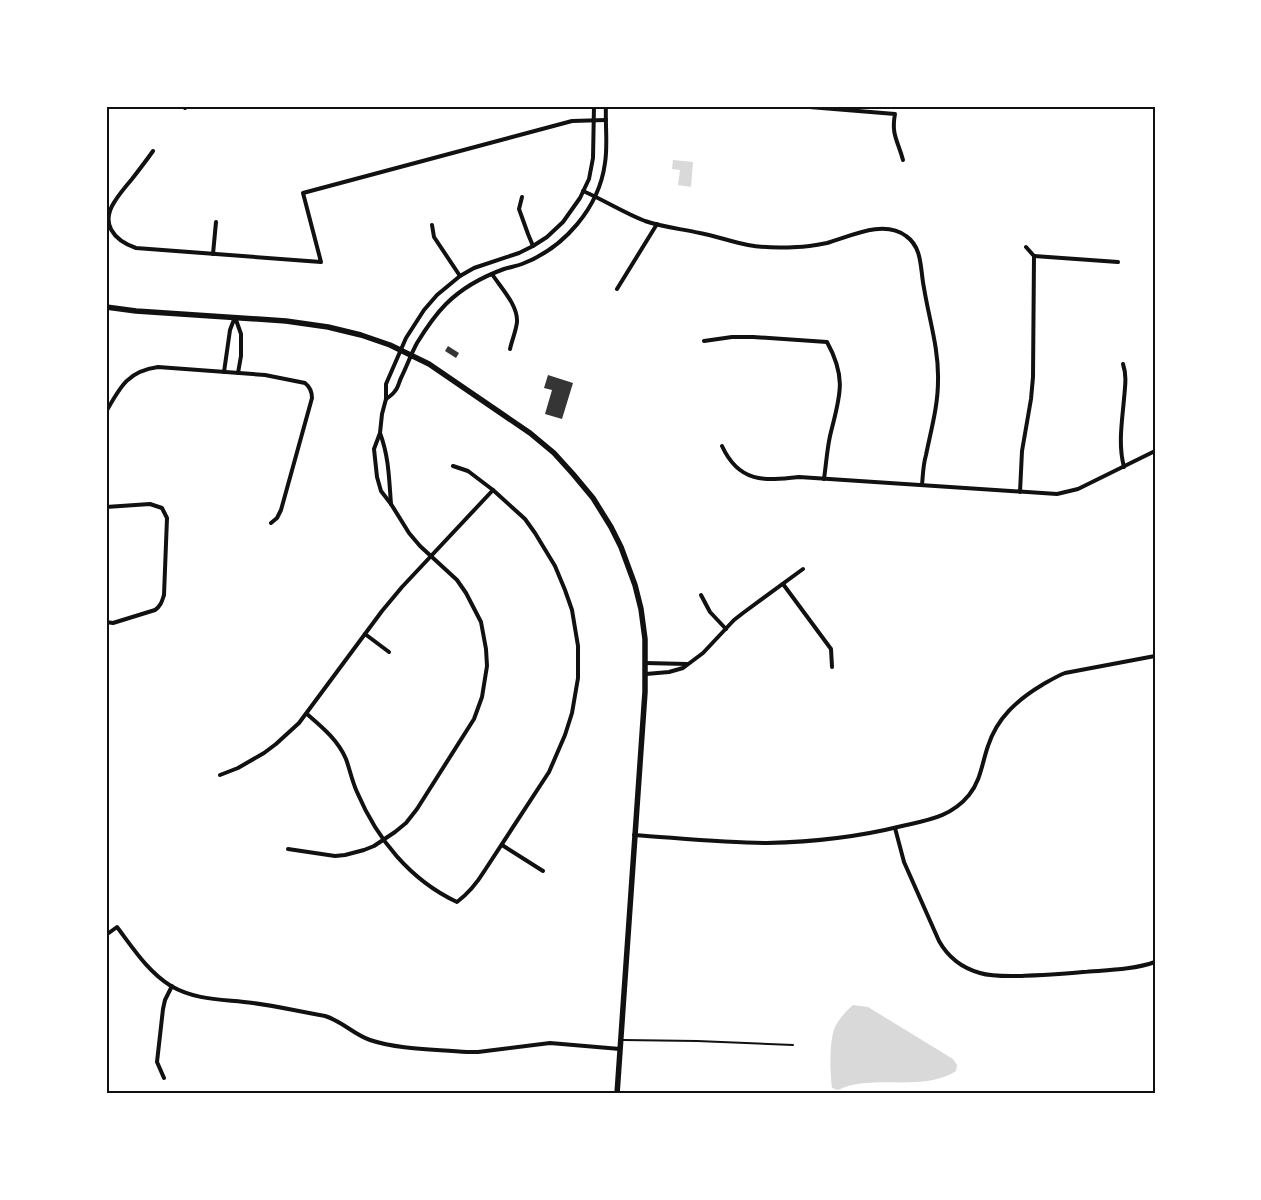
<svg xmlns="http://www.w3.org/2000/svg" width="1261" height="1200" font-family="'Titillium Web',sans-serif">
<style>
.water{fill:#d9d9d9}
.building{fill:#353535}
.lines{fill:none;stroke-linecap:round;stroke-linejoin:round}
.service{stroke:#111;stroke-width:2}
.minor{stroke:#111;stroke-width:4}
.secondary{stroke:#111;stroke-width:5.5}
.neatline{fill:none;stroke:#111;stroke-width:2}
</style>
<rect width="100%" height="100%" fill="#fff"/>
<!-- water -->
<g class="water">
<path d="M673,160l20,2 -2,25 -13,-2 2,-15 -8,-1z"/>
<path d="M853,1005l15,2 85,52 4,6 -1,6c-33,22 -84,2 -118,19l-6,-2c-2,-16 -3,-47 3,-61 4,-8 11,-16 18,-22z"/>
</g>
<!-- building -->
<g class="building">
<path d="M448,346l11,7 -3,5 -11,-7z"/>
<path d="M548,375l25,8 -11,36 -17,-5 7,-24 -8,-2z"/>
</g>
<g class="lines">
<!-- service -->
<path class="service" d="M623,1040l74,1 96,4"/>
<!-- minor -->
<g class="minor">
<path d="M797,106l98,8c-4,21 3,27 8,46"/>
<path d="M185,108l2,-2"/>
<path d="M153,151c-7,10 -14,19 -21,28 -6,7 -12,14 -17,22 -15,22 -2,39 21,47l185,14 -18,-69 269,-72 34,-1"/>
<path d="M583,191c21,9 41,22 62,30 17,6 37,8 55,12 16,3 32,9 48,12 16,3 32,3 49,2 10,0 20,-2 30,-4 24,-7 57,-24 79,-7 17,12 14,33 18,52 5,31 15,61 14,93 0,25 -7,49 -12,74 -3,10 -3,20 -4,30"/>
<path d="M522,197l-3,12 9,25 5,12"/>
<path d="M432,225l2,12 26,39"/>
<path d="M213,254l3,-32"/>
<path d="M1034,256l84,6"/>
<path d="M492,274c9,14 26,31 25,48 -1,9 -5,18 -7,27"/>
<path d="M617,289l40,-65"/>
<path d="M704,341l28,-4h21l74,5c21,38 12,56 3,94 -3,14 -4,29 -6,43"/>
<path d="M1123,364c4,12 2,23 1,35 -2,23 -6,46 0,68"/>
<path d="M224,372l6,-42 5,-13 6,17v22l-3,17"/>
<path d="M386,399c3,-2 7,-5 9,-8 3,-3 4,-9 6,-13 6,-12 10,-24 16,-35 8,-13 18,-28 29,-39 17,-17 36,-27 58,-35 6,-2 13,-3 18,-5 42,-16 77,-56 83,-101 3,-19 0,-38 1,-57"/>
<path d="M106,412c14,-25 22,-41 52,-45l107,8 40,8c5,4 7,8 7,15l-31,112 -4,8 -6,5"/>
<path d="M380,433c9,24 9,46 11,71"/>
<path d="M722,446c17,37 42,35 77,31l258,17 21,-5 77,-38"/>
<path d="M1020,492l2,-41 9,-52 2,-22 1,-121 -8,-9"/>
<path d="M106,507l44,-3 12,4 5,10 -3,77c-2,6 -3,11 -9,15l-42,13 -7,-1"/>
<path d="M783,584l48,65 1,18"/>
<path d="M701,595l9,17 16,17"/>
<path d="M365,634l24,18"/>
<path d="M645,663l42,1"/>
<path d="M646,674l23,-2 14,-4 20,-15 31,-33 9,-7 60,-44"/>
<path d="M307,714c15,13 31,26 39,45 4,11 6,22 11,33 20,47 53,88 100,110 12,-9 20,-19 28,-32l64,-98 16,-37 7,-22 6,-35v-32l-6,-36 -7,-20 -10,-24 -20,-33 -10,-14 -32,-29 -25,-19 -15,-5"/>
<path d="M220,775l18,-7 26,-15 12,-9 23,-21 83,-112 20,-24 91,-97"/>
<path d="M895,828l9,34 35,79c9,16 23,27 41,32 13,4 28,3 42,3 20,-1 41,-2 61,-4 23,-2 50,-2 72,-10"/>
<path d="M634,835c44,3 89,8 133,8 45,-1 91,-6 135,-17 26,-6 49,-9 67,-31 12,-15 13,-32 19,-49 9,-28 29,-46 54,-61 7,-4 15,-9 23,-12l90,-17"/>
<path d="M502,845l41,26"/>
<path d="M288,849l47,7 10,-1 19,-5 10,-4 21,-14 11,-9 11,-14 57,-90 8,-22 5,-31 -1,-17 -5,-27 -15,-29 -9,-13 -37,-34 -11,-13 -18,-29 -10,-13 -4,-14 -3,-28 6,-16 2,-19 4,-15v-15l20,-46 18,-28 13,-15 23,-19 14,-8 45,-15 14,-7 14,-9 16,-15 17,-24 9,-19 4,-21 1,-52"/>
<path d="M106,935l11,-8c16,21 31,45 54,59 26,15 54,13 82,17 24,3 48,9 72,13 17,5 28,18 45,24 30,10 65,9 97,12h11l72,-9 70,6"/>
<path d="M164,1078l-7,-16 6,-53 2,-9 7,-14"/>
</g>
<!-- secondary -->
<path class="secondary" d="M106,307l30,4 150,10 42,6 33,8 29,10 39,19 101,69 24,20 19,21 20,24 18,29 10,20 14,38 6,24 4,30v53l-28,402"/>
</g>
<!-- border -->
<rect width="1261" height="1200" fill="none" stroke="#ffffff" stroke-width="215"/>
<rect x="108" y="108" width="1046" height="984" class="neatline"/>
</svg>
